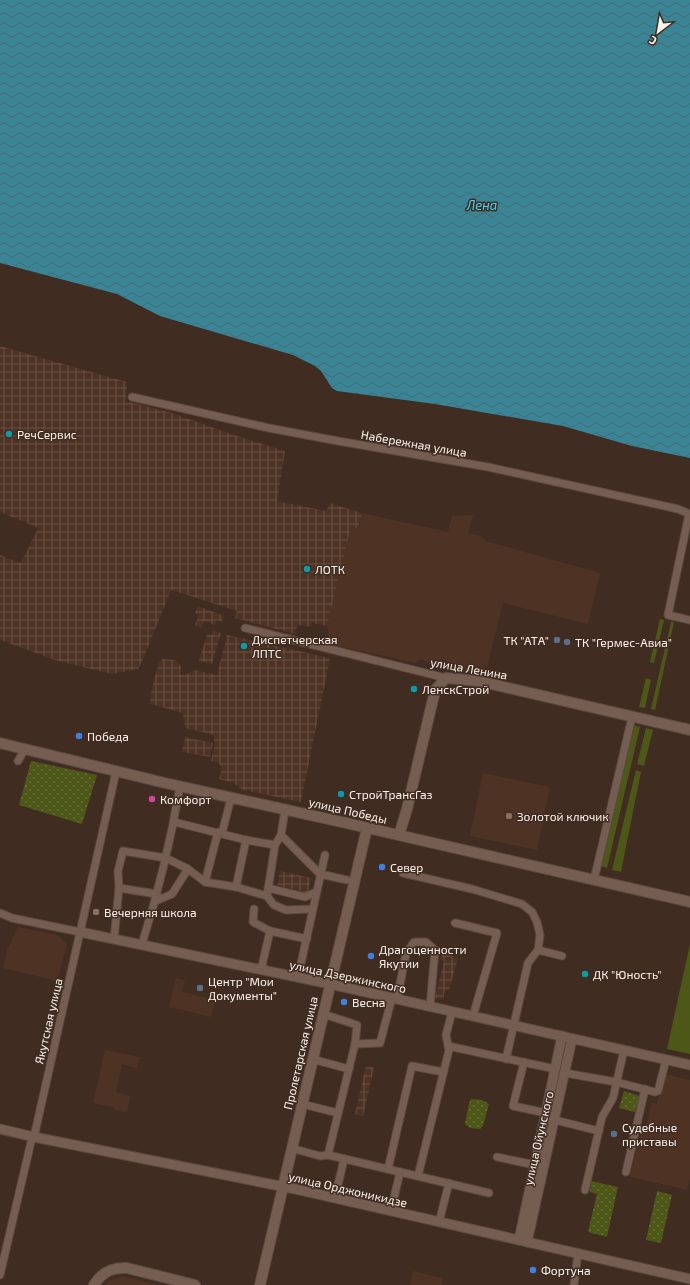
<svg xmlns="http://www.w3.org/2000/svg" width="690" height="1285" font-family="'Exo 2',sans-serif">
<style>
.built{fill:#4e3325}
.industrial{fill:url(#industrial-grid)}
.grass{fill:#4d5717}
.park{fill:url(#park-dots)}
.water{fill:url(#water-waves)}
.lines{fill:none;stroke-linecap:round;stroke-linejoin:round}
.minor-casing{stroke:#5a4940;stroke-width:9}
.tertiary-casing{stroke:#5a4940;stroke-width:11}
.secondary-casing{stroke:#5a4940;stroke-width:12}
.minor{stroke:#755d51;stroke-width:7}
.tertiary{stroke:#755d51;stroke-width:9}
.secondary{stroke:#755d51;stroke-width:10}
.culture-dot{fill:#0f9aa8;stroke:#402c21;stroke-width:1.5}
.service-dot{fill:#5c6f8a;stroke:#402c21;stroke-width:1.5}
.shop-dot{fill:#3f7fe0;stroke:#402c21;stroke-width:1.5}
.hotel-dot{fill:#d1479c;stroke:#402c21;stroke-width:1.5}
.education-dot{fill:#8d6e63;stroke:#402c21;stroke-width:1.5}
.labels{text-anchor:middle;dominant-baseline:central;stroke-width:3;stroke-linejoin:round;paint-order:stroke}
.poi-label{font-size:12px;fill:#fdf2ec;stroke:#402c21;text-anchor:start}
.street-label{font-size:12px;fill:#fdf2ec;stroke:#402c21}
.water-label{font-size:13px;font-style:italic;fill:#46d7f5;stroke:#402c21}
</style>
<defs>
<pattern id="industrial-grid" width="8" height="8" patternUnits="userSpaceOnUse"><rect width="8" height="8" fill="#4e3325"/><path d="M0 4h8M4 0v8" fill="none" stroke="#685145"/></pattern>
<pattern id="park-dots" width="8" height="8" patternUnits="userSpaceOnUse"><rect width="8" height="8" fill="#4d5717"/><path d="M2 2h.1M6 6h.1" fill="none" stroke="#687039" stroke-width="1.8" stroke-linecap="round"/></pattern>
<pattern id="water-waves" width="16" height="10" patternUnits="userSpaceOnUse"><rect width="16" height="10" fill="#3b8495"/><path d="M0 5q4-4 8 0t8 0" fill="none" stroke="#426c76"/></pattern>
</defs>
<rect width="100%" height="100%" fill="#402c21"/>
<!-- built -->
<g class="built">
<path d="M362,513l86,19 4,-16 21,-1 -5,18 13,3 5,5 114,32 -12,51 -85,-21 -17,69 -10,-3 -2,5 -13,-3 -5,-5 -31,-5v-1h-7l-2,3 -78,-17 -9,-8 -2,-12 24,-99 7,1z"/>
<path d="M483,773l67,14 -13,63 -67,-14z"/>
<path d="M18,927l39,8 10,9 -10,37 -54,-13 4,-18z"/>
<path d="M176,978l9,2 -3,12 33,8 -4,17 -42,-10z"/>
<path d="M105,1050l35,7 -3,11 -15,-4 -6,28 14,4 -3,17 -14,-4v-2l-20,-4z"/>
<path d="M665,1074l25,6v98l-3,12 -57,-13 8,-36h1l4,-14h3l6,-24 5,1z"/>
<path d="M413,1271l30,7 -1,7h-32z"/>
<path d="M123,1276l35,9h-53l2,-4z"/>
</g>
<!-- industrial -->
<g class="industrial">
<path d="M0,346l127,36 -1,19 46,12 62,22 51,16 -8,50 49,10 4,-8 32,10 -4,15 -7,-1 -24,99 -15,-3 -1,4 -12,-2 -3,3 -1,6 -60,-16 2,-7 -66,-21 -29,72 -4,7 -26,5 -9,-2 -45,-11 -58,-21v-85l21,8 17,-35 -38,-16z"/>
<path d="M198,606l26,10 -2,6 -5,-2 -2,5 -11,-4 -3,7 -6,-3 4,-10 -4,-2z"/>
<path d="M213,630l8,3 -9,31 -13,-3 8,-27 5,1z"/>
<path d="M227,635l103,23 -29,144 -58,-12 -10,-7 -14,-4 3,-10 -3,-6 -8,-2 4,-18 -1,-2v-6l-29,-7 -2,-15 -33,-9 2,-17 7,-24 3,-4 13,1 6,6 -1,8 5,1 10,-5 22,5z"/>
<path d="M185,737l28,6 -3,14 -28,-5z"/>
<path d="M280,871l31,7 -3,15 -31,-7z"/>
<path d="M442,953l16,5 -9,33 -4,-1 -2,10 -8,-2 9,-37 -4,-1z"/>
<path d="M366,1066l8,2 -11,48 -8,-2z"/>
</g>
<!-- grass -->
<g class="grass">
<path d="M660,619l4,1 -10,43 -4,-1z"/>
<path d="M671,622h3l-19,88 -4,-1z"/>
<path d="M646,678l5,2 -6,28 -6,-1z"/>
<path d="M633,725l7,2 -33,141 -8,-2z"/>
<path d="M646,728l7,2 -9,36 -7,-2z"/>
<path d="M636,770l5,2 -20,100 -9,-2z"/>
<path d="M690,944v110l-23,-5z"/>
</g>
<!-- park -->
<g class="park">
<path d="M31,761l66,14 -15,49 -63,-19z"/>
<path d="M624,1091l16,5 -5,16 -16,-4z"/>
<path d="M471,1099l11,1 7,4 -6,22 -3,3 -10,-1 -5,-4 4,-21z"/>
<path d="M591,1181l27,6 -11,50 -19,-5 9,-38 -7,-2z"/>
<path d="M657,1191l15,4 -11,48 -15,-3z"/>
</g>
<!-- water -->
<path class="water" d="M0,0h690v458l-58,-12 -69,-20 -128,-22 -98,-13 -5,-3 -11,-17 -6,-5 -22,-11 -133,-39 -43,-22 -117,-31z"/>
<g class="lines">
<!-- minor casing -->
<g class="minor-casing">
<g id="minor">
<path d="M132,397l137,31 69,13 150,26 190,42 12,5"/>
<path d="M689,514l-21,101 22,5"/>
<path d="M245,628l201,50"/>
<path d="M18,761l7,-12"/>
<path d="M174,822l72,18 29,5"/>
<path d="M222,833l9,-35"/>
<path d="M281,835l39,39 27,6"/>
<path d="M403,873l69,16 50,15 10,8 5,10 3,13 -2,15"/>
<path d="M594,880l38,-163"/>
<path d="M205,882l13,-50"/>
<path d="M236,887l10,-47"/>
<path d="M119,888l38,6"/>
<path d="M268,888l37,9 11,-5"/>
<path d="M267,896l8,-51 6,-10 4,-25"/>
<path d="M156,901l16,-7 16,-25"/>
<path d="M254,909l-1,13 17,9 37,8"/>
<path d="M0,913l12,5 68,14"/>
<path d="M455,923l42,10 -24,83"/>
<path d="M114,939l5,-51 -1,-17 5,-20 43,7 22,11 17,13 31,5 31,9 7,9 12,5 26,-1"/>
<path d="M142,944c16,-51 29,-104 38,-158"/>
<path d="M261,970l9,-39"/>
<path d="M298,977l27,-122"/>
<path d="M397,999l9,-45 8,-12h12l9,8 -5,57"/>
<path d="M323,1014l34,11 -2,19 -27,111"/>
<path d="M355,1044l25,-1 12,-45"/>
<path d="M448,1046l107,23"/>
<path d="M312,1059l37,10"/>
<path d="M506,1059l22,-96 10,-13 24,6"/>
<path d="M524,1062l-11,44 33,7"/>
<path d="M565,1073l51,9 39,10 3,-1 8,-31"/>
<path d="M302,1104l36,9"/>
<path d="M551,1119l48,12"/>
<path d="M291,1148l29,8 8,-1 161,38"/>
<path d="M497,1157l38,8"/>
<path d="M388,1169l24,-103 31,6"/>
<path d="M626,1172l19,-83"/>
<path d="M418,1176l31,-126 -3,-15 6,-23"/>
<path d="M585,1190l17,-73 11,-19 11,-48"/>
<path d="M335,1198l9,-39"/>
<path d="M391,1211l9,-39"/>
<path d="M439,1222l10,-39"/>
<path d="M0,1275l31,-133 3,-5 82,-365"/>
<path d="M574,1285l4,-32"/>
</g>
</g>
<!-- tertiary casing -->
<g class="tertiary-casing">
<g id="tertiary">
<path d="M80,932l250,52 360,81"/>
<path d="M0,1129l34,8 261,52 395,90"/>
<path d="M519,1240l43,-204"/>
<path d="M527,1242l45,-203"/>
</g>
</g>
<!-- secondary casing -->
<g class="secondary-casing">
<g id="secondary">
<path d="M0,743l165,40 181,40 344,79"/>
<path d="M399,835l8,-26 27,-114 2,-6 10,-11 32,3 212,49"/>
<path d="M94,1285c8,-13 18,-18 33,-17l68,17"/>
<path d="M260,1285l107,-457"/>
</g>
</g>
<!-- minor -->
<use href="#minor" class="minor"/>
<!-- tertiary -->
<use href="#tertiary" class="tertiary"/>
<!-- secondary -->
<use href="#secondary" class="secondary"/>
</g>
<!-- markers -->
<g class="culture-dot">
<circle cx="9" cy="434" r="4"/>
<circle cx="307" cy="569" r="4"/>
<circle cx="244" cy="646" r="4"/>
<circle cx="414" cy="689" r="4"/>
<circle cx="341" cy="794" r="4"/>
<circle cx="585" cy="974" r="4"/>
</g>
<g class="service-dot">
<circle cx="557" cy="640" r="4"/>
<circle cx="567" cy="642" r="4"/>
<circle cx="200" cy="988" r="4"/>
<circle cx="614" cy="1134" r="4"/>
</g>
<g class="shop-dot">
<circle cx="79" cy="736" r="4"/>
<circle cx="382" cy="867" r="4"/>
<circle cx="371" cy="956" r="4"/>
<circle cx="344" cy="1002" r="4"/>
<circle cx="533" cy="1270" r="4"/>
</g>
<circle class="hotel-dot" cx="152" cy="799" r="4"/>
<g class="education-dot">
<circle cx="509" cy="816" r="4"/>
<circle cx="96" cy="912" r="4"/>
</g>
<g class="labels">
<!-- poi labels -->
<g class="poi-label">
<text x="17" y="434">РечСервис</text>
<text x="315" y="569">ЛОТК</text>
<text x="252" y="639">Диспетчерская<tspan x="252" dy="14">ЛПТС</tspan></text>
<text x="549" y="640" text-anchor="end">ТК "АТА"</text>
<text x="575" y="642">ТК "Гермес-Авиа"</text>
<text x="422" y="689">ЛенскСтрой</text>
<text x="87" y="736">Победа</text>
<text x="349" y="794">СтройТрансГаз</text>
<text x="160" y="799">Комфорт</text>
<text x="517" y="816">Золотой ключик</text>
<text x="390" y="867">Север</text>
<text x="104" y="912">Вечерняя школа</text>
<text x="379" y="949">Драгоценности<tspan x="379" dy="14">Якутии</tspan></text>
<text x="593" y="974">ДК "Юность"</text>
<text x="208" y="981">Центр "Мои<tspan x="208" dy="14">Документы"</tspan></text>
<text x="352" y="1002">Весна</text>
<text x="622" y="1127">Судебные<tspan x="622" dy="14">приставы</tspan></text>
<text x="541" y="1270">Фортуна</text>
</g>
<!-- street labels -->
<g class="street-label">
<text transform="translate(414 443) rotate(10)">Набережная улица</text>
<text transform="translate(469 668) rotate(10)">улица Ленина</text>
<text transform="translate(348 810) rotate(13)">улица Победы</text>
<text transform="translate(348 976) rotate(12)">улица Дзержинского</text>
<text transform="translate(48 1021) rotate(-77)">Якутская улица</text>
<text transform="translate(300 1053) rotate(-77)">Пролетарская улица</text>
<text transform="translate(538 1138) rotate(-77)">улица Ойунского</text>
<text transform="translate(348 1189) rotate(13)">улица Орджоникидзе</text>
</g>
<!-- water labels -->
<g class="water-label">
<text x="482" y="205">Лена</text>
</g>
</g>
<!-- north arrow -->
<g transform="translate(658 32) rotate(211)" stroke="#402c21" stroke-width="3" paint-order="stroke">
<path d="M0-3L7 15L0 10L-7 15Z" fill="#fdf2ec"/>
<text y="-6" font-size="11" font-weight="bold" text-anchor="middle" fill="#fdf2ec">С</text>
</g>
</svg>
